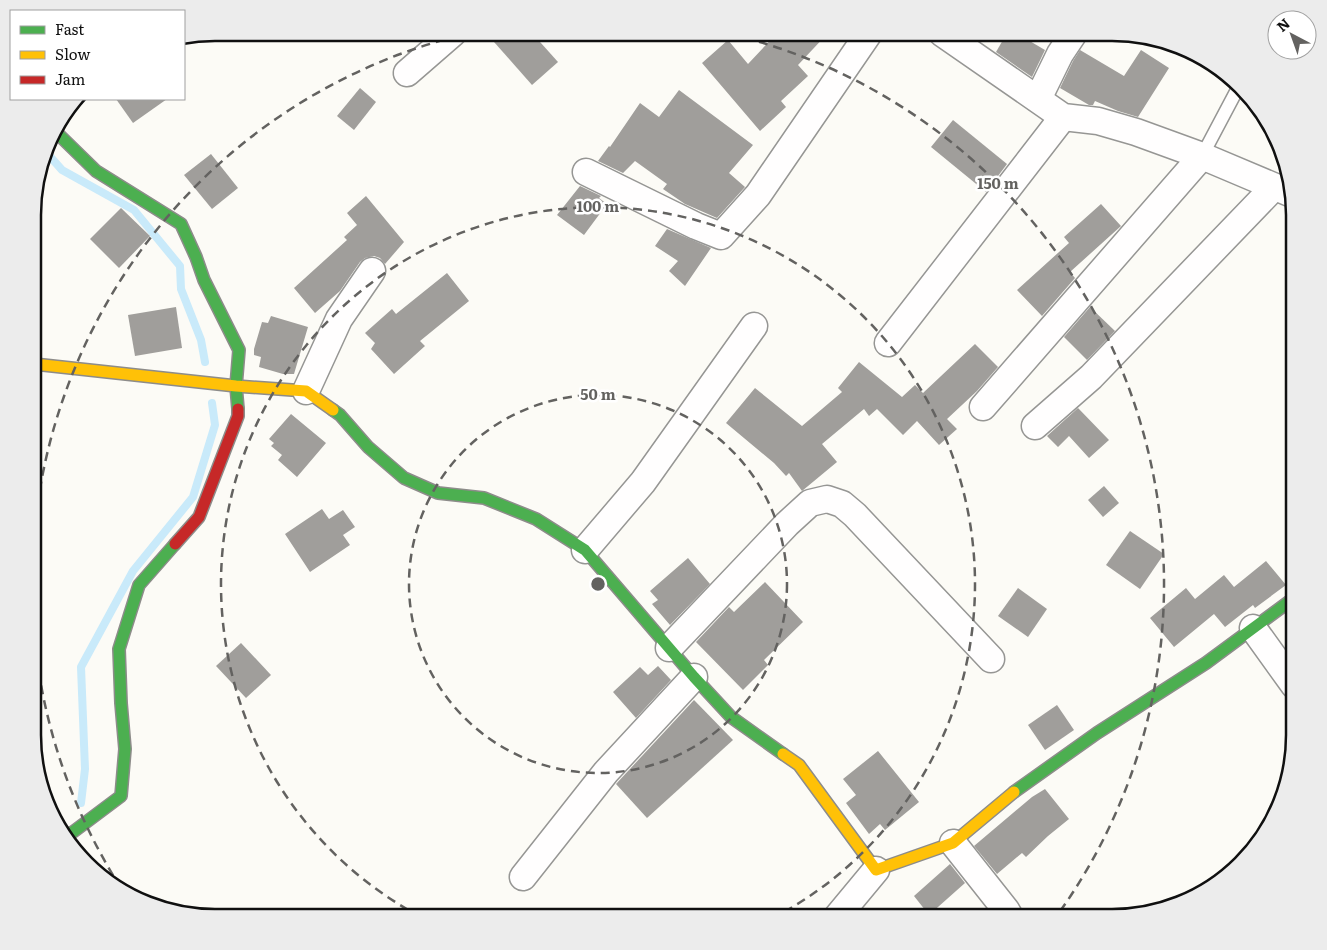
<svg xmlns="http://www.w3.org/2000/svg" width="1327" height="950" font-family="Literata,serif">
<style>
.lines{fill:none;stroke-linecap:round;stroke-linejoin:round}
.stream{stroke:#c9eafa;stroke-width:8}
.building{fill:#a09e9b}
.lane-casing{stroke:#969694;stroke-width:15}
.street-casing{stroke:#969694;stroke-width:29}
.fast-casing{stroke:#8d8c8a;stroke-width:14}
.slow-casing{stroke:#8d8c8a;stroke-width:14}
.jam-casing{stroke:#8d8c8a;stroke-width:14}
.lane{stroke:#fffefe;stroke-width:12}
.street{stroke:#fffefe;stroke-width:26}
.fast{stroke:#4caf50;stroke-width:11}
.slow{stroke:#ffc107;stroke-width:11}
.jam{stroke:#c62828;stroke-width:11}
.ring{fill:none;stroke:#636260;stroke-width:2.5;stroke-dasharray:9 6}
.rim{fill:none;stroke:#101010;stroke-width:2.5}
.centre{fill:#636260;stroke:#fff;stroke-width:2.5}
.ring-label{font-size:15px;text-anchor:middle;font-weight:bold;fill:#636260;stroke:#fff;stroke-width:5;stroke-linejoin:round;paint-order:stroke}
</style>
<rect width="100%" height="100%" fill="#fcfbf6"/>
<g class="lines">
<!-- stream -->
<g class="stream">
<path d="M46,152l16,18 72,40 46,56 1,23 20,51 4,22"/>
<path d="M81,803l4,-34 -4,-102 52,-96 60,-74 22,-72 -3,-22"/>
</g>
</g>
<!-- building -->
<g class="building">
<path d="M505,33h27l26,29 -26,23 -38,-43z"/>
<path d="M777,33h51l-30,32 10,11 -27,25 5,6 -26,24 -58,-68 26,-23 20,24z"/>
<path d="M1007,33h9l29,17 -13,27 -36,-25z"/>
<path d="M1080,50l44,26 17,-26 28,18 -31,49 -20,-6 -23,-10 -2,4h-4l-29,-17 13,-27z"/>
<path d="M360,88l16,14 -22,28 -17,-14z"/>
<path d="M679,90l74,55 -24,28 16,14 -28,31 -32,-14 -22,-15 4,-5 -32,-23 -12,12 -25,-12 11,-15 1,1 30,-44 19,14z"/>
<path d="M116,99h51l-34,24z"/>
<path d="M953,120l54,44 -21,28 -55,-45z"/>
<path d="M211,154l27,34 -26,21 -28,-34z"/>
<path d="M580,186l21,10 -2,2 8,6 -23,31 -27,-20z"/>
<path d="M366,196l38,46 -19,22 -5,-6 -6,-2 -9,2 -5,4 -20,29 -25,22 -21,-25 53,-48 -3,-3 13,-12 -10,-12z"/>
<path d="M1101,204l20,22 -51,46 5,6 -33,38 -25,-26 52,-47 -5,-6z"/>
<path d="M121,208l29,28 -31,32 -29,-29z"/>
<path d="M667,229l44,19 -26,38 -16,-15 9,-10 -23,-15z"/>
<path d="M447,273l22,28 -49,40 5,5 -31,28 -23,-25 4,-6 -10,-10 27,-24 4,5z"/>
<path d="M176,307l6,41 -47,8 -7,-41z"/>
<path d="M1090,307l25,24 -28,29 -23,-23z"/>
<path d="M271,316l37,11 -14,47h-11l-24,-7 2,-10 -7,-2v-6l8,-27 6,1z"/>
<path d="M975,344l23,23 -21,24 -30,28 10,10 -18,16 -22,-24 -14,14 -26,-26 -8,7 -5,-7 -42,35 15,18 -35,29 -13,-18 -3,3 -12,-13 -48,-40 29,-35 47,38 40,-34 -4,-4 21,-26 43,35 13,-12 8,8z"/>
<path d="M1078,408l31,32 -20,18 -20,-22 -11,11 -11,-11z"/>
<path d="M291,414l35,29 -29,34 -19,-17 4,-5 -11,-9 3,-3 -5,-4z"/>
<path d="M1104,486l15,17 -16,14 -15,-17z"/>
<path d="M322,509l7,10 14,-9 12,17 -12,8 7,10 -40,27 -25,-38z"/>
<path d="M1130,531l34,23 -24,35 -34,-24z"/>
<path d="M688,558l22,26 -40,41 -18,-21 6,-4 -8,-9z"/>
<path d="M1266,561l20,24 -31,23 -2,-3 -28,22 -11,-13 -40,33 -24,-29 36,-30 9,11 29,-24 10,12z"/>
<path d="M765,582l38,40 -39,38 4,5 -25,25 -47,-48 33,-35 5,5z"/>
<path d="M1018,588l29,21 -19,28 -30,-21z"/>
<path d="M241,643l30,32 -25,23 -30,-32z"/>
<path d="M658,666l13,14 -35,38 -23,-26 27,-25 8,8z"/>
<path d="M694,700l39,40 -86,78 -31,-34z"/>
<path d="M1057,705l17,25 -29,20 -17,-25z"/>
<path d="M878,751l41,51 -34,28 -5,-6 -11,10 -23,-31 10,-8 -13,-16z"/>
<path d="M1045,789l24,30 -21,17 -22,21 -4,-4 -25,21 -23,-28 58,-49z"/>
<path d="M950,864l15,19 -36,32 -15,-19z"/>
</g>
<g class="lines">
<!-- lane casing -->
<g class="lane-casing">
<path id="lane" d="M1202,156l36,-68"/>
</g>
<!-- street casing -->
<g class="street-casing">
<g id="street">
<path d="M942,33l121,84 35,4 38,11 66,24 90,38"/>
<path d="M407,73l46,-40"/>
<path d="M1038,99l22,-45 14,-21"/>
<path d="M586,172l110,54 25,10 37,-41 111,-162"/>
<path d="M888,343l175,-226"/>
<path d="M306,391l33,-72 33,-48"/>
<path d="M983,407l219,-251"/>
<path d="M1035,426l56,-49 183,-190"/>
<path d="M585,550l58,-68 111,-156"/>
<path d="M1253,628l41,57"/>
<path d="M669,648l118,-124 23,-21 17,-4 15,5 13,11 136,144"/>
<path d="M953,843l53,67 4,7"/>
<path d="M523,877l83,-105 88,-95"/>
<path d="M837,917l39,-47"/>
</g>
</g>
<!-- fast casing -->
<g class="fast-casing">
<g id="fast">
<path d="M54,130l42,41 85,53 15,33 8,23 35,70 -3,36 2,23"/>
<path d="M333,410l7,5 28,32 36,31 34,15 46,5 52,21 49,31 109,127 37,40 52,37"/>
<path d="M1014,792l83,-59 109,-70 88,-65"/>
<path d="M65,836l8,-4 48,-36 4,-47 -4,-46 -2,-54 20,-64 36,-41"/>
</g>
</g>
<!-- slow casing -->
<g class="slow-casing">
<g id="slow">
<path d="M34,364l202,22 70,5 27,19"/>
<path d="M783,754l16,11 77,105 77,-27 61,-51"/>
</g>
</g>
<!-- jam casing -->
<g class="jam-casing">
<path id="jam" d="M175,544l24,-27 39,-101v-7"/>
</g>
<!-- lane -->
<use href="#lane" class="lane"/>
<!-- street -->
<use href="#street" class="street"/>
<!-- fast -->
<use href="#fast" class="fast"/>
<!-- slow -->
<use href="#slow" class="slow"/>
<!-- jam -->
<use href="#jam" class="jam"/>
</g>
<!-- distance rings -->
<g class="ring">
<circle cx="598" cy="584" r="189"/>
<path d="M421 917A377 377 0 1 1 775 917"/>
<path d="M121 888A566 566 0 0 1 34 633M34 535A566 566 0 0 1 466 34M730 34A566 566 0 0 1 1056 917"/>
</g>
<!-- crop -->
<path d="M0 0H1327V950H0ZM215 41H1112A174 174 0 0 1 1286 215V735A174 174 0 0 1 1112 909H215A174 174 0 0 1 41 735V215A174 174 0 0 1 215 41Z" fill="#ececec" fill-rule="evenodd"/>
<path class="rim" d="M215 41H1112A174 174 0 0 1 1286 215V735A174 174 0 0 1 1112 909H215A174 174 0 0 1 41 735V215A174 174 0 0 1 215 41Z"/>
<circle cx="598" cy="584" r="8" class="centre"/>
<g class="ring-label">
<text x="998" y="189">150 m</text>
<text x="598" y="212">100 m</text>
<text x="598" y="400">50 m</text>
</g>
<!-- legend -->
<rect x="10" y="10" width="175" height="90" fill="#ffffff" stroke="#9f9f9f"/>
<rect x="20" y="26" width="25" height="8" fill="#4caf50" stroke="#9f9f9f"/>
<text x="55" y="35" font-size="15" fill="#101010">Fast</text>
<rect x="20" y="51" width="25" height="8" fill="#ffc107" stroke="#9f9f9f"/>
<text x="55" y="60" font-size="15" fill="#101010">Slow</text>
<rect x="20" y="76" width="25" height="8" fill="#c62828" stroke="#9f9f9f"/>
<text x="55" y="85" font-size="15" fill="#101010">Jam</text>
<!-- north arrow -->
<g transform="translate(1292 35) rotate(319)"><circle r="24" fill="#ffffff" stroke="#9f9f9f"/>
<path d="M0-4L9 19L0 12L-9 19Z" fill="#636260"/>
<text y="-8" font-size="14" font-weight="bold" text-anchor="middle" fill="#101010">N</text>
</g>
</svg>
